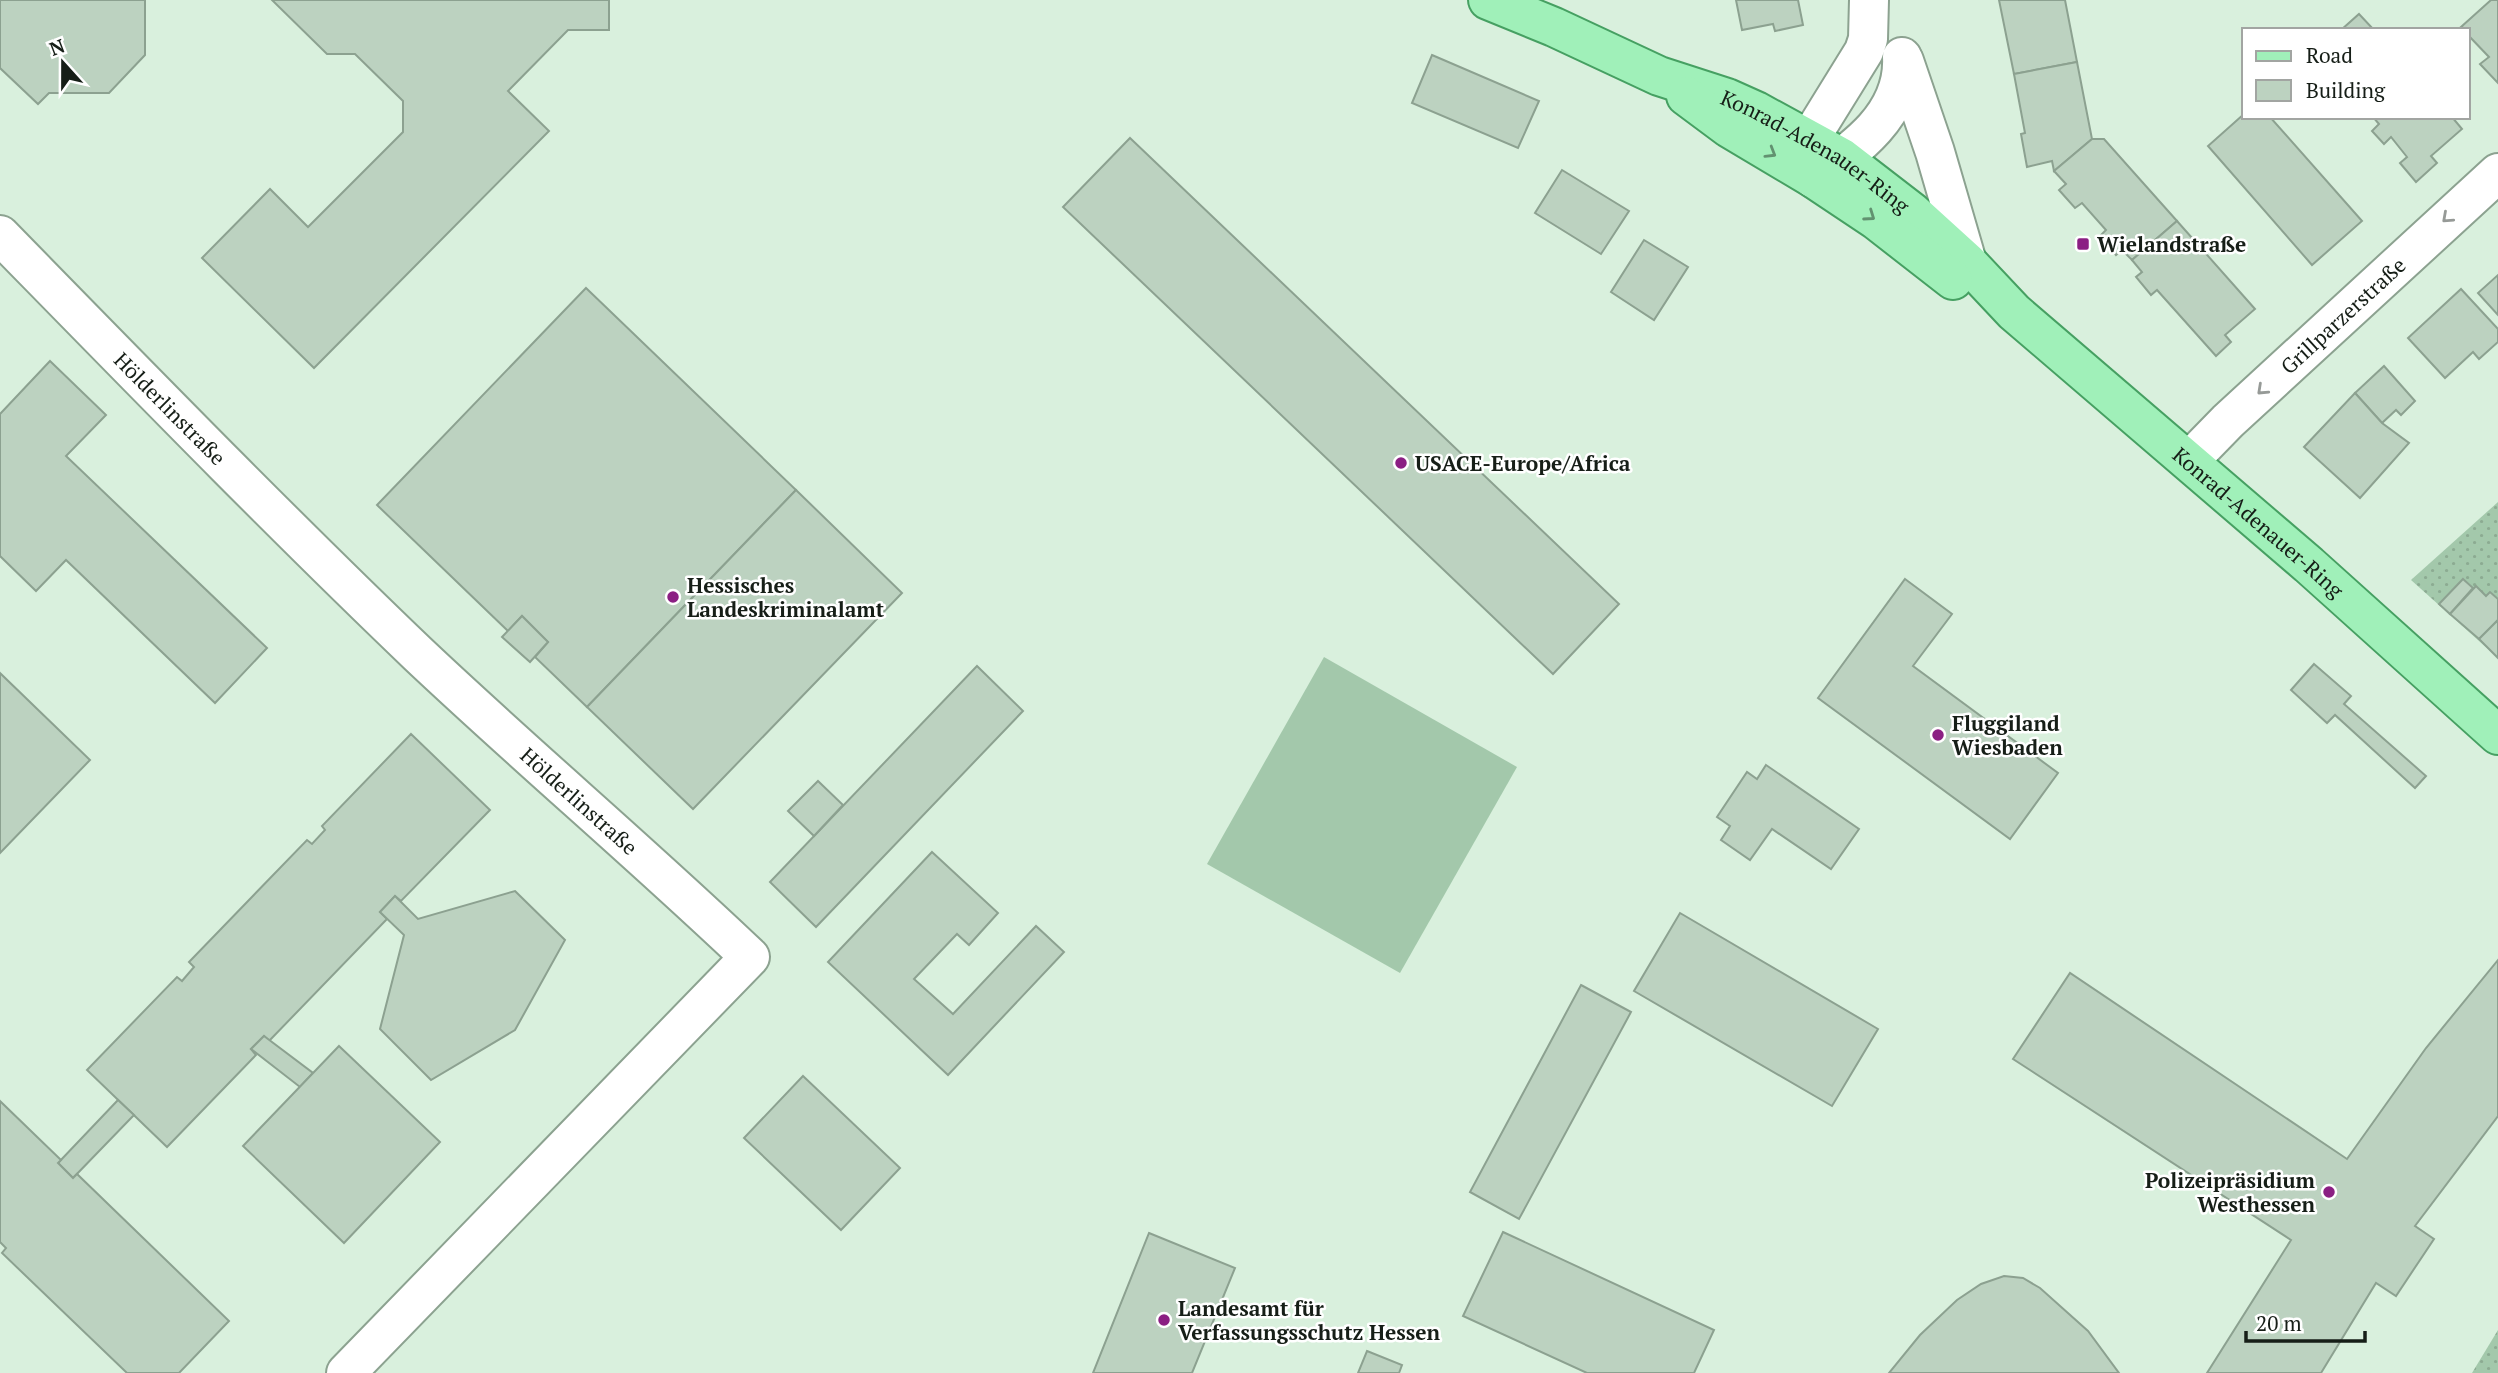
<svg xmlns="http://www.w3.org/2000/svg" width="2498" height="1373" font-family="'PT Serif',serif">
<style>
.grass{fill:url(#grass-dots)}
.pitch{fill:#a3c8ab}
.building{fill:#bcd2c0;stroke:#8ca190;stroke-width:2}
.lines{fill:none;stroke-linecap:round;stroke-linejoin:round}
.minor-casing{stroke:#8ca290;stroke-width:42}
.major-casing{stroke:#46a062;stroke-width:42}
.minor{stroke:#fff;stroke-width:38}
.major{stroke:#a0f0b9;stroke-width:38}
.oneway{stroke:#629270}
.oneway2{stroke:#969a97}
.poi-dot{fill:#8b1f83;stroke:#fff;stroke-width:2.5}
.labels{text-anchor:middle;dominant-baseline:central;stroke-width:5;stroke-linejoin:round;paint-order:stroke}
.street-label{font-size:21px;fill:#161e17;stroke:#fff}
.poi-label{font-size:21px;font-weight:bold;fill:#161e17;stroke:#fff;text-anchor:start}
</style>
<defs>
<pattern id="grass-dots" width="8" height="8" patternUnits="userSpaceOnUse" patternTransform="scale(1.75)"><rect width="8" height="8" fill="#a3c8ab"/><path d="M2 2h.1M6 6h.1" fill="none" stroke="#8cab92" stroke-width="1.8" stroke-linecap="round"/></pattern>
</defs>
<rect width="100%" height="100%" fill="#d9f0dd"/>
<!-- grass -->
<g class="grass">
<path d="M2498,502v156l-87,-78z"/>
<path d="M2498,1330v43h-26z"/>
</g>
<!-- pitch -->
<path class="pitch" d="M1324,657l193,110 -117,206 -193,-109z"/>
<!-- building -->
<g class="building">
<path d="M0,0h145v55l-36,38h-60l-11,11 -38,-36z"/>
<path d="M272,0h337v30h-41l-60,61 41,40 -235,237 -112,-110 68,-69 38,38 95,-95v-31l-48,-47h-28z"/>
<path d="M1736,0h62l5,25 -28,6 -2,-7 -31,6z"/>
<path d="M1999,0h66l12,62 -63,12z"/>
<path d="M2491,0h7v83l-18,-19 9,-7 -21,-22v-5l-7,-3z"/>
<path d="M2359,14l15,16h-33z"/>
<path d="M1432,55l107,46 -21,47 -106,-45z"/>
<path d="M2077,62l15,77 -38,32 -2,-10 -25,6 -6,-33 4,-1 -11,-59z"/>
<path d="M2244,114v3h26l92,104 -50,44 -104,-119z"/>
<path d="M2373,117h79l10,12 -31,27 6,7 -21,19 -16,-19 7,-6 -16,-20 -7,7 -12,-13 7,-7z"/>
<path d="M1130,138l489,466 -66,70 -490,-467z"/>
<path d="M2092,139h12l73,82 -45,39 -10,-10 -6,5 -16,-19 6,-6 -24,-27 -7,5 -16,-18 7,-6 -12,-13z"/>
<path d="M1562,170l67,41 -28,43 -66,-41z"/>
<path d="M2177,221l78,88 -30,26 6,7 -15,14 -59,-66 -6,5 -15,-18 6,-5 -10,-12z"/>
<path d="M1644,240l44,27 -34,53 -43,-28z"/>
<path d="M2498,275v40l-20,-22z"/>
<path d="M586,288l210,202 -209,217 -52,-50 13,-15 -26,-26 -14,15 -131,-126z"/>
<path d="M2461,289l37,40v13l-19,17 -6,-7 -28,26 -37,-40z"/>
<path d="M50,361l56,54 -40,41 201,192 -52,55 -149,-143 -30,31 -36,-35v-142z"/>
<path d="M2384,366l31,35 -14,14 -5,-5 -14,13 -27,-30z"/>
<path d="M2355,393l27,30 27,20 -49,55 -56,-51z"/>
<path d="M796,490l106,103 -209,216 -106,-102z"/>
<path d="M1905,579l47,35 -39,52 145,107 -48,66 -192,-141z"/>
<path d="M2463,579l10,9 -23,26 -11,-10z"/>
<path d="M2476,586l10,10 4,-4 8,7v21l-19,19 -29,-25z"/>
<path d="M522,616l26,26 -18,20 -28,-25z"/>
<path d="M2497,621l1,2v35l-19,-19z"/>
<path d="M2314,664l37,32 -7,8 82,72 -11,12 -80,-73 -8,8 -36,-33z"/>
<path d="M977,666l46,45 -207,216 -46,-45z"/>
<path d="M0,673l90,87 -90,93z"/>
<path d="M411,734l79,76 -89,91 -6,-5 -15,16 7,7 -118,122 -5,-5 -13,13 5,6 -89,92 -80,-77 90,-93 5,4 12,-14 -5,-5 118,-122 5,4 13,-14 -3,-4z"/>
<path d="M1766,765l93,64 -28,40 -59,-40 -22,31 -29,-20 9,-14 -13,-9 30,-45 10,7z"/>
<path d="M818,781l25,24 -29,31 -26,-25z"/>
<path d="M932,852l66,61 -29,32 -12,-11 -43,45 39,35 83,-88 28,26 -116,123 -120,-113z"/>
<path d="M515,891l50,49 -50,90 -84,50 -51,-51 24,-94 -24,-23 15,-16 23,23z"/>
<path d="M1680,913l198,116 -46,77 -198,-115z"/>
<path d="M2498,960v156l-83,110 19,13 -38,57 -20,-13 -55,90h-114l84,-133 -278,-181 57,-86 277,186 79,-111z"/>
<path d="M1581,985l50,27 -112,207 -49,-27z"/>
<path d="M264,1036l49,37 -13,14 -49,-38z"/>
<path d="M339,1046l101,96 -96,101 -101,-97z"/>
<path d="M803,1076l97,92 -59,62 -97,-92z"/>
<path d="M118,1100l16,15 -61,63 -15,-15z"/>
<path d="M0,1101l61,59 -3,3 15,15 4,-4 152,147 -50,52h-52l-125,-120 4,-5 -6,-6z"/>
<path d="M1503,1232l211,98 -20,43h-107l-124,-57z"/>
<path d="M1149,1233l86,35 -43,105h-99z"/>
<path d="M2004,1276l19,2 17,10 48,43 31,42h-230l31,-38 37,-35 24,-16z"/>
<path d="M1367,1351l35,14 -3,8h-41z"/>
</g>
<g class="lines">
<!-- minor casing -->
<g class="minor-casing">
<g id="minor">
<path d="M1869,0l-1,39 -4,12 -55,89 4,38c43,-29 92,-64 89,-121"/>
<path d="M1904,61l31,91 32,110"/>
<path id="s1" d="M0,235c138,141 276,283 418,419 109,103 224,200 332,303l-404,416"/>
<path id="s2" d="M2189,461l39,-40 270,-248"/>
</g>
</g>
<!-- major casing -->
<g class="major-casing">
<g id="major">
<path id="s3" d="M1488,0l66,27 105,49 68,22 29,13 86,47 70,54 55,50 47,50 295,253 189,170"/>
<path d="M1686,96l43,32 84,50 63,42 77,60"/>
</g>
</g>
<!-- minor -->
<use href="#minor" class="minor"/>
<!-- major -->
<use href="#major" class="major"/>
</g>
<!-- one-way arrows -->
<defs><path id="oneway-chevron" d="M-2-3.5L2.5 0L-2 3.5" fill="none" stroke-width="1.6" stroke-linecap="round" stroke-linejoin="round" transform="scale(1.75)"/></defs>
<g class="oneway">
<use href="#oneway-chevron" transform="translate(1771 153) rotate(31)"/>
<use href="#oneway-chevron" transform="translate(1870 216) rotate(35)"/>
</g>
<g class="oneway2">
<use href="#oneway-chevron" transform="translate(2447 218) rotate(138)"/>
<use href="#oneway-chevron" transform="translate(2262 390) rotate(137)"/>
</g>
<!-- markers -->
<g class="poi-dot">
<rect x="2076" y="237" width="14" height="14" rx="3.5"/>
<circle cx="1401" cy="463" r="7"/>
<circle cx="673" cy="597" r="7"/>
<circle cx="1938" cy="735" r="7"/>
<circle cx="2329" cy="1192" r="7"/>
<circle cx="1164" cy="1320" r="7"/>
</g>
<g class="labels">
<!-- street labels -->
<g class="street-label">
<text stroke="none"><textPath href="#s3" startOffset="362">Konrad-Adenauer-Ring</textPath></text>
<text stroke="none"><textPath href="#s2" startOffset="212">Grillparzerstraße</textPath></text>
<text stroke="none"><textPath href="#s1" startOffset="243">Hölderlinstraße</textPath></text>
<text stroke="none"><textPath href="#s3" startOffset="942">Konrad-Adenauer-Ring</textPath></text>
<text stroke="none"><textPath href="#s1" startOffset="810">Hölderlinstraße</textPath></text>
</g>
<!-- poi labels -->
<g class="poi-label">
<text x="2097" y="244">Wielandstraße</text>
<text x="1415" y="463">USACE-Europe/Africa</text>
<text x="687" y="585">Hessisches<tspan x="687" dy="24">Landeskriminalamt</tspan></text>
<text x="1952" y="723">Fluggiland<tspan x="1952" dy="24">Wiesbaden</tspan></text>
<text x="2315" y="1180" text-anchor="end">Polizeipräsidium<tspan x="2315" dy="24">Westhessen</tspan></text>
<text x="1178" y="1308">Landesamt für<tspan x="1178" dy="24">Verfassungsschutz Hessen</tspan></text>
</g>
</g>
<!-- legend -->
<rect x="2242" y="28" width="228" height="91" fill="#ffffff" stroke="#a2a5a2" stroke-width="2"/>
<rect x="2256" y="51" width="35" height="10" fill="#a0f0b9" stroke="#a2a5a2" stroke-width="2"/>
<text x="2306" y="63" font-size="21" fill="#161e17">Road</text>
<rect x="2256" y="80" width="35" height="21" fill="#bcd2c0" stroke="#a2a5a2" stroke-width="2"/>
<text x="2306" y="98" font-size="21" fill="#161e17">Building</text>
<!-- north arrow -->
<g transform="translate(63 63) rotate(339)" stroke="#ffffff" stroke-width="5" paint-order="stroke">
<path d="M0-5L12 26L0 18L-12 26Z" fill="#161e17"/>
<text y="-10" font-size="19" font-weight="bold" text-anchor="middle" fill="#161e17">N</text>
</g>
<!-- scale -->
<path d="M2246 1331v10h119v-10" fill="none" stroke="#161e17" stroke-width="3.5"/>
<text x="2256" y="1331" font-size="21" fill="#161e17" stroke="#ffffff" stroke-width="5" paint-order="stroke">20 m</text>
</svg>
